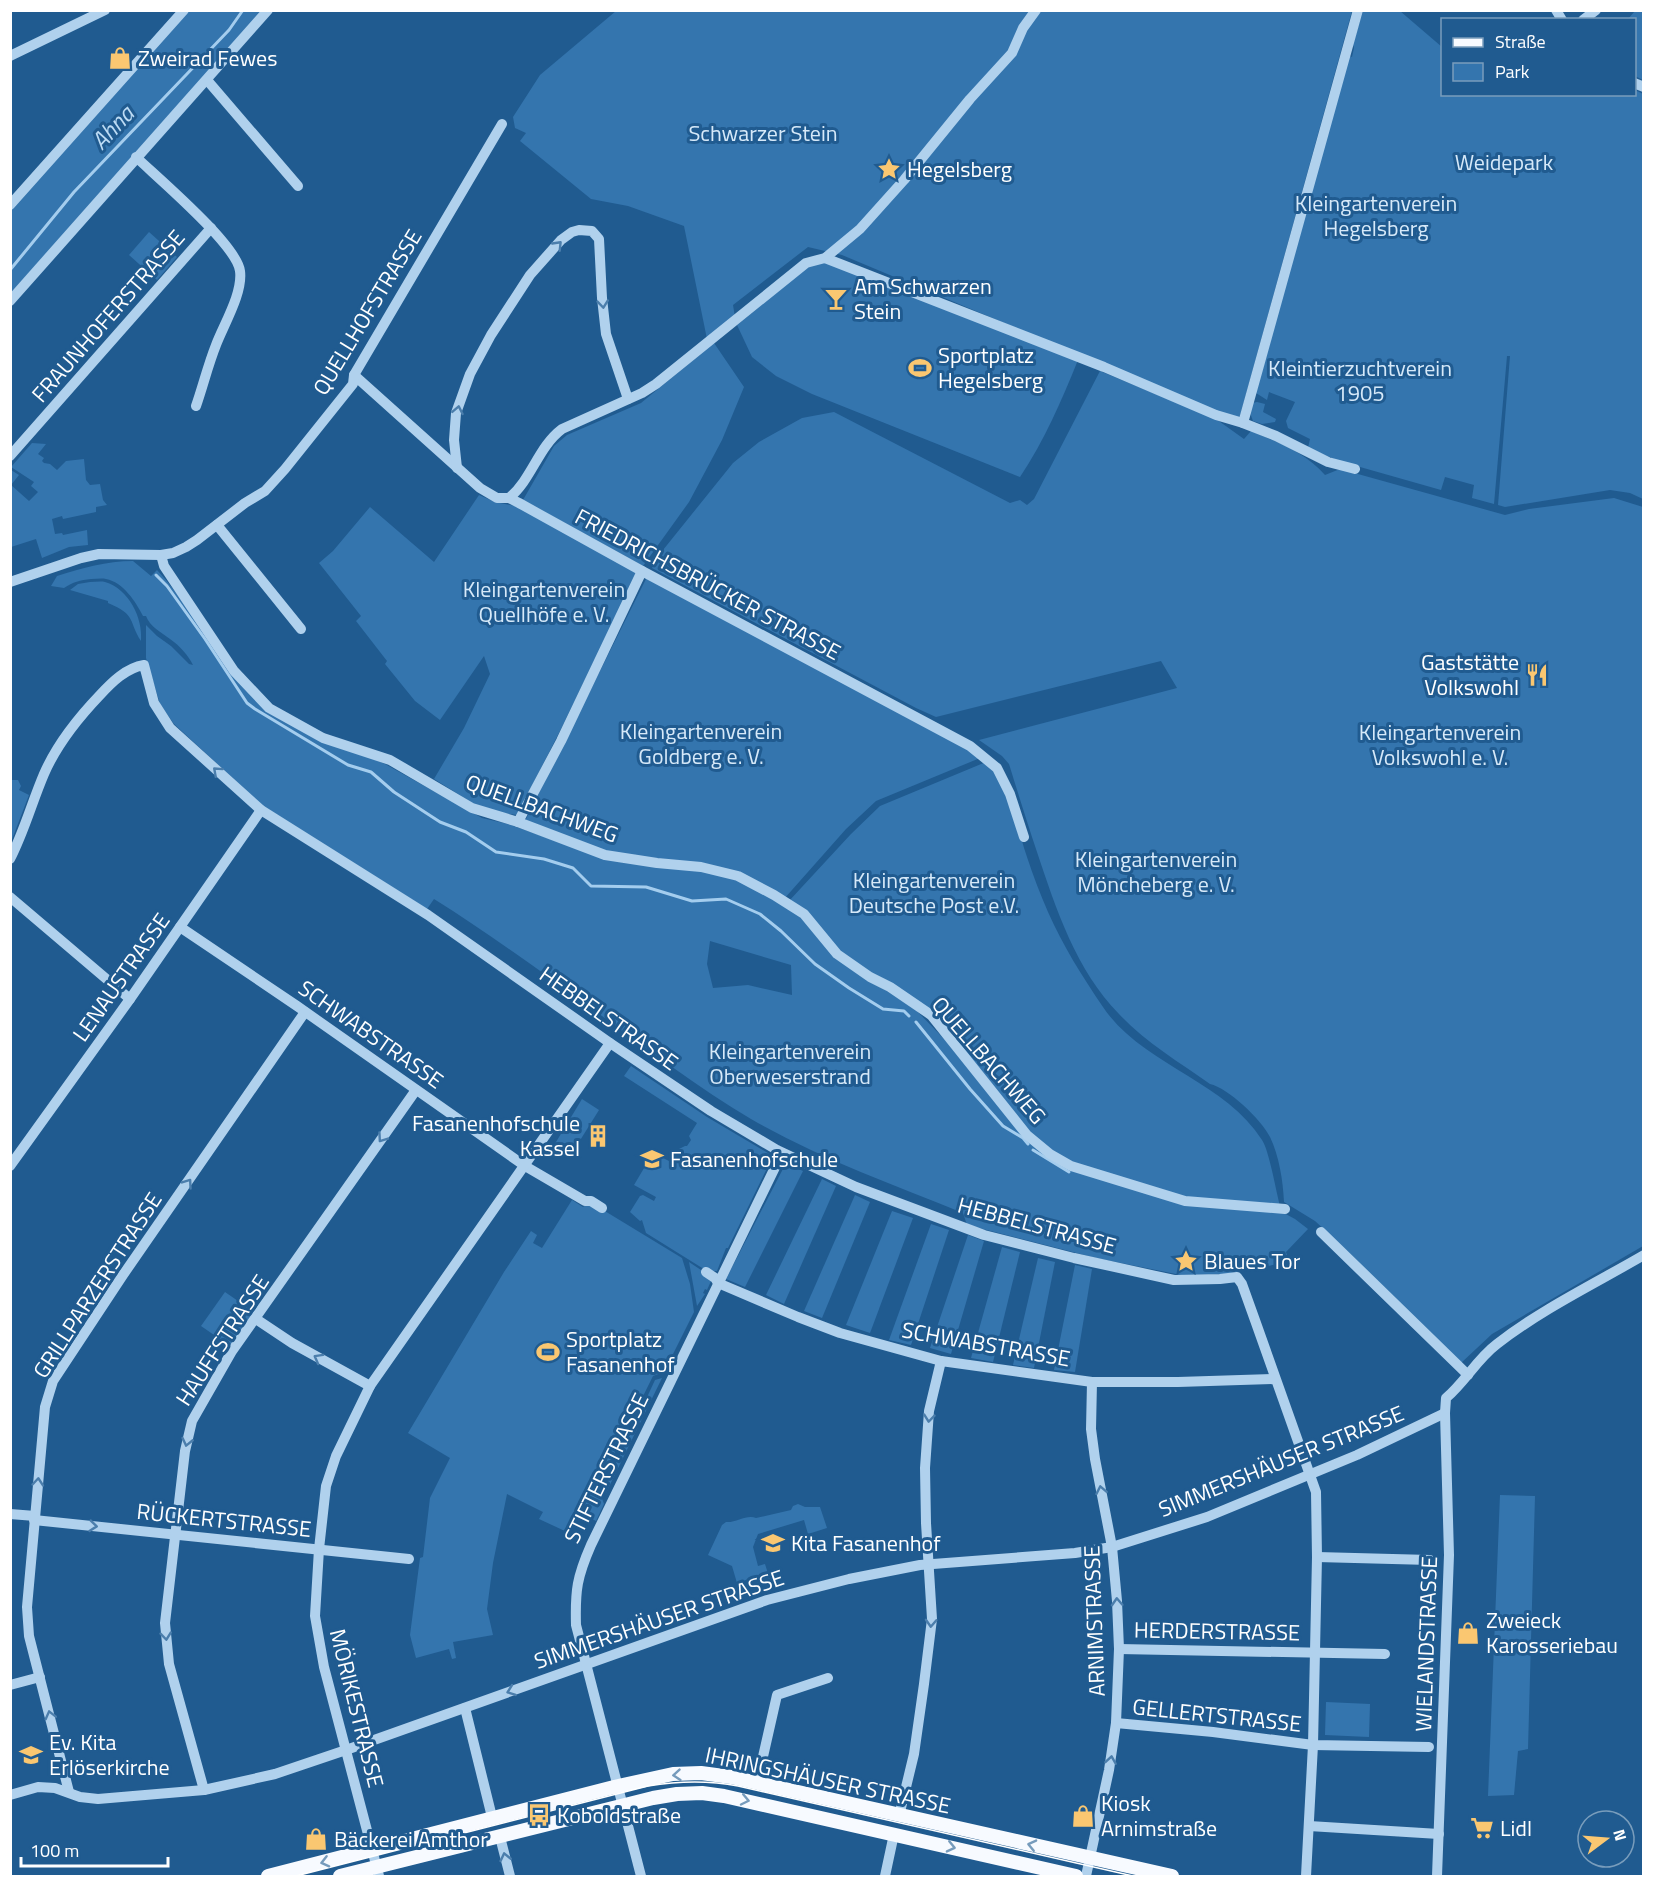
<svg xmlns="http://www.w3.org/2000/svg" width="1654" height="1887" font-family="'Titillium Web',sans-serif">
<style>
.green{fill:#3475ae;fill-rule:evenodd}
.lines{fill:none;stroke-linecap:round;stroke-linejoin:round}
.stream{stroke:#a4cdee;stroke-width:3}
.minor{stroke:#b0d1ed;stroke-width:10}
.major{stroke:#f7faff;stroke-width:14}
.tram{stroke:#fff;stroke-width:1.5}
.oneway{stroke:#4b7eac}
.oneway2{stroke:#769bbc}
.labels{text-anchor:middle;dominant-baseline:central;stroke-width:6;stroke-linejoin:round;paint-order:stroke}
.poi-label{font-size:22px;fill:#fff;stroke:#205b90;text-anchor:start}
.park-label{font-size:22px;fill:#d6e9f9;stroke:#205b90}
.street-label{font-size:22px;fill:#fff;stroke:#205b90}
.water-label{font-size:24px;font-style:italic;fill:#bcdbf4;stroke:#205b90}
</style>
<rect width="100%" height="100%" fill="#205b90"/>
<!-- green -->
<g class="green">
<path d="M189,11h73l-251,282v-84z"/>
<path d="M616,11h736l-112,405 -2,2 -21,-6 -375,-157 -34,-8 -75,58 2,12 -28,22 -23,-113 -56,-20 -37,-7 -71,-58 6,-8 -11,-5 -2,-11 27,-42z"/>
<path d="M1363,11h37l42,36v47h192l1,-4 8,4v405l-13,-6 -20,-3 -105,17 -7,-2 12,-149h-3l-13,148 -22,-6 2,-13 -29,-8 -4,13 -102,-29 -31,-13 2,-9 -22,-11 -2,-7 9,-19 -26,-10 -2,8 -11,-7 93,-337 3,1 2,-9 -1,-4z"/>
<path d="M1635,11h8v69l-8,-4 -1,-56 -6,-1z"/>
<path d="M149,232l28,25 -20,23 -28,-25z"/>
<path d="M825,261l253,99c-16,40 -34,81 -58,117l-208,-83 -36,-18 -24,-19 -15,-32 71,-58z"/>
<path d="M714,343l30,44 -22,53 -33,62 -46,64 -120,-66 31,-54 13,-11 74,-32z"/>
<path d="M1100,371l116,48 28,20 7,-8c28,12 54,21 74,44l15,-6 165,46 24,-6 85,-11 29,9v739l-151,88 -31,29 -135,-132 -11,-10 -31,-19c-1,-22 -5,-46 -14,-65 -9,-18 -42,-49 -60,-53 -31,-22 -65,-42 -91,-70 -43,-44 -63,-105 -82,-162 -10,-30 -19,-59 -28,-88l-7,-8 -23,-16 198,-52 -16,-27 -225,56 -20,-9 -264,-140 7,-13 74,-92 26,-21 43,-24 32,-6 176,91 10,-3 7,5 7,-6z"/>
<path d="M1257,402l8,2 -2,8 13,7 -1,3 -13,2 -9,-3 -3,-8 2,-10z"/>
<path d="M32,443l14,1 -8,10 6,4 -2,3 2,2 6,1 7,6 9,-9 18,-2 2,21 4,5 10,-1 3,16 4,5 -11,2v5l-33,7 -1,-3 -10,3 3,15 7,-1 1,2 24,-5 1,15 -19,2 -27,11 -6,-19 -25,8v-77l8,5 -8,10 18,16 9,-9 -7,-6 3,-4 -23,-15z"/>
<path d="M479,495l16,7 25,5 117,65 -76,157 -44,86 -22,-3 -16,-5 -45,-28 30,-51 26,-54 -6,-18 -44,64 -25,-19 -30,-37 2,-3 -31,-40 5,-5 -42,-53 14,-12 37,-44 64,55z"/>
<path d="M133,561l18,15 6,-6 9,10 103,132 116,52 97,54 26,6 96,34 98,13 36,8 65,38 78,70 36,24 30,31 90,105 146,58 97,6 15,8 13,10 -22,23 3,10 -64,12 -44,1 -85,-17 -129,-33 -4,-12c-71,-29 -145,-55 -212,-94 -70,-42 -134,-93 -201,-141 -38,-27 -76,-54 -116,-79l-7,10 -164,-103 -89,-82 -14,-20 -14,-46v-33l11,11 14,10 18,18 4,1c-5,-10 -13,-19 -23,-26 -9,-7 -20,-12 -24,-23h-3c-7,-14 -20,-34 -37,-37 -4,-1 -10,0 -15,0 -11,1 -18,3 -27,9l-13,-2 6,-10c26,-8 49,-15 76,-15zM710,941l81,24 1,30 -44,-10 -35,3 -6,-24z"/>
<path d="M647,577l321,171 12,10 -104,43 -30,28 -62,70 -45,-25 -133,-23 -81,-30z"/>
<path d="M90,582c5,0 11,-1 15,0 24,7 38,36 36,59 -13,-20 -4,-26 -33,-38v-2l-38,-11 8,-6z"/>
<path d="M986,762c26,22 30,64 41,95 6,18 13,37 21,55 15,34 34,64 55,95 39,58 121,73 159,133 7,10 14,51 18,66l-98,-8 -106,-32 -29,-17 -28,-27 -89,-112 -82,-52 -59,-57 62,-67 29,-28z"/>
<path d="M11,780h7l3,6 -2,4 10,5 -18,47z"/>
<path d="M631,1066l76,51 66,39 -45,92h-2l-9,23h-10l-61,-38 -4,-13 -2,1 -10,-9 10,-16 3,-1 11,6 2,-4 -22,-12 19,-32 18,9 8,-13 6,-3h2l4,-6 -2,-4 8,-13 -73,-47z"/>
<path d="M582,1099l17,11 -30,48 -16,-11z"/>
<path d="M786,1163l17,8 -58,116 -19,-8z"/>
<path d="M822,1179l14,7 -52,118 -18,-9z"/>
<path d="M855,1195l15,7 -48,116 -18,-7z"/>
<path d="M572,1200l11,7 7,-5 92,56 8,26 4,28 -30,60 -11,4 -55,111 6,17 -8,17 -19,-10 -10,21 -28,-13 4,-7 -36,-18 -14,69 -6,46 6,26 -40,7 3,16 -4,1 -3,-10 -33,9 -6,-23 10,-77 3,-1 7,-59 20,-40 -42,-25 96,-161 27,-41 6,4 -4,8 9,5z"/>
<path d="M892,1211l21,7 -43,115 -24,-8z"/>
<path d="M931,1224l18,6 -38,115 -22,-5z"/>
<path d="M968,1235l16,6 -33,113 -21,-6z"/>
<path d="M1002,1247l18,5 -27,110 -22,-4z"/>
<path d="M1038,1258l17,4 -21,106 -21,-3z"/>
<path d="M689,1262l15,10 7,9 -4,9 -2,-1 -2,4 2,1 -8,12z"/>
<path d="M1075,1265l17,4 -17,103 -21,-2z"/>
<path d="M225,1292l29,20 -24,34 -29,-20z"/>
<path d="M662,1378l-22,45 -4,-2 19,-41z"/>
<path d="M634,1426l4,1 -32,66 -2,1 -1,-5z"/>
<path d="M1500,1495l35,1 -7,253 -10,2 -4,44 -26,1z"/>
<path d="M798,1504l7,3h15l7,21 -19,6 -4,-14 -46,14 -5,13 5,19 7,-2 6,19 -19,5 -5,-3 -1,-5 -9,3 -5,-17 -24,-11 14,-30 4,-3c10,1 21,-8 30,-4l35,-8 2,-4z"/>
<path d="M1326,1702l44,2 -1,33 -44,-2z"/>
</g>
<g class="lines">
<!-- stream -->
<g class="stream">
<path d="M10,270l64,-78 155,-162 14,-20"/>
<path d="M156,575l11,11 38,53 42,64 8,6 93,56 23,7 23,20 46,30 26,10 30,20 48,7 29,9 18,18 55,1 46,14 34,-2 34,15 21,17 34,33 34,24 34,21 21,2 5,5"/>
<path d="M916,1022l54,67 33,37 20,12 5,6"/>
<path d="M1033,1150l36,22"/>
</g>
<!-- minor -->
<g class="minor">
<path d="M1556,10l6,10"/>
<path d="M1583,20l13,-10"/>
<path d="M10,56l95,-46"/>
<path d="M207,80l91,106"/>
<path d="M1634,83l10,4"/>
<path d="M136,157c22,21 101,88 104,114 3,22 -16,53 -24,74 -8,20 -13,41 -20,61"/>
<path d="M10,205l174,-195"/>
<path d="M825,258l279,109 112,48 27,8 33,13 52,26 27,7"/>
<path d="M10,301l258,-291"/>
<path d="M354,375l126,113 17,10h12l10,5 123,68 328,175 27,22 13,26 14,43"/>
<path d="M1243,423l115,-413"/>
<path d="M10,456l201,-228"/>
<path d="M457,468l-3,-28 2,-27 14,-39 21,-39 39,-60 31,-35 11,-8 7,-2 13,1 7,8 3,59 4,36 22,65"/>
<path d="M509,498c23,-19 29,-51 53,-69l80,-36 14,-9 150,-121 19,-5 35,-29 44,-49 66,-81 42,-46 11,-25 13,-18"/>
<path d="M217,525l84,104"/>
<path d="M161,555l3,11 70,105 35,37 54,30 67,22 82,48 46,14 87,33 52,8 44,4 37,9 36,19 30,19 33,40 33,23 20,10 41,28 96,120 23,19 21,12 114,35 100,8"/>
<path d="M10,582l71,-24 18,-4 62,1 12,-2 13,-6 11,-7 48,-37 20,-12 20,-22 68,-85 1,-9 148,-251"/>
<path d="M518,822l43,-81 81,-170"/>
<path d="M10,859c14,-27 22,-57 34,-85 13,-30 34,-56 56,-79 12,-13 26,-27 44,-30l10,38 16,25 91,82 167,105 182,128 101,68 66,39 79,37 128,48 90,23 100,22 46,-1 17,-2 5,7 14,39 60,169 1,65 -4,188 -7,131"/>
<path d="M10,897l120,102"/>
<path d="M180,927l117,79 228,160 60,35h6l11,7"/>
<path d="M10,1166l120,-167 131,-189"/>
<path d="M1321,1232l147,143"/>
<path d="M706,1272l9,6 3,5 80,34 42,16 101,28 151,21h86l97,-3"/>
<path d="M256,1319l36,24 78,43"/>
<path d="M10,1514l25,2"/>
<path d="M34,1520l375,39"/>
<path d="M1317,1557l113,3"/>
<path d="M1119,1649l266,5"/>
<path d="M10,1685l30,-8"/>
<path d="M465,1708l27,109"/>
<path d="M1116,1723l97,9 100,13 116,2"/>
<path d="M757,1783l20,-88 51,-17"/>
<path d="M204,1790l-35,-126 -4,-41 20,-172 7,-30 40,-70 184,-261"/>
<path d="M69,1792l-40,-156 -2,-29 18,-200 8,-26 70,-106 182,-263"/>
<path d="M10,1795l28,-8 17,1 25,9 18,2 106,-9 71,-16 71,-24 421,-150 82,-21 71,-14 155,-12 37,-6 95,-30 150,-62 88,-42"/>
<path d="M899,1816l15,-62 10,-70 8,-65 -6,-96 -1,-55 4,-57 12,-50"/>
<path d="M1309,1826l130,8"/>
<path d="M500,1837l10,39"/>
<path d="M379,1876l-55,-209 -9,-51 4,-67 7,-63 10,-30 34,-70 240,-343"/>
<path d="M641,1876l-65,-251c-1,-35 1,-48 15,-80l191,-392"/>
<path d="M885,1876l9,-42"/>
<path d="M1086,1876l23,-106 7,-47 3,-74 -2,-48 -5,-54 -17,-88 -4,-30 1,-47"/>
<path d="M1437,1876l12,-321 -4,-142 1,-15c19,-16 31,-39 51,-54 45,-35 97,-60 147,-89"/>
</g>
<!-- major -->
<g class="major">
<path d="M268,1876l346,-89 59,-13 28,-1 30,4 441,99"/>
<path d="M340,1876l313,-78 24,-4 25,-1 22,3 352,80"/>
</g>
<!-- tram -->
<path class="tram" d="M296,1876l352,-90c30,-5 59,-6 90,0l395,90"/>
</g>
<!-- one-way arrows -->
<defs><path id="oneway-chevron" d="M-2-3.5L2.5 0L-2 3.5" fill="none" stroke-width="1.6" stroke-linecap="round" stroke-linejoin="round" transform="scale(1.5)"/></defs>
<g class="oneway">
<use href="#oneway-chevron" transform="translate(558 245) rotate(-46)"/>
<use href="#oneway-chevron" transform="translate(603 304) rotate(84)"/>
<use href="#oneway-chevron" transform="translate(458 410) rotate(-79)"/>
<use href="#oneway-chevron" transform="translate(217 771) rotate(-138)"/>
<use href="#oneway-chevron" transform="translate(382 1138) rotate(125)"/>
<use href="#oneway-chevron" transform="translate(188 1183) rotate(-55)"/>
<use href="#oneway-chevron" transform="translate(318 1358) rotate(-151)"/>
<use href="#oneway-chevron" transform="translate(929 1418) rotate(96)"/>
<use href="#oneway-chevron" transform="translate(187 1442) rotate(103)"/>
<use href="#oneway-chevron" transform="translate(38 1482) rotate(-85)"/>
<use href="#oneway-chevron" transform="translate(1101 1490) rotate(-101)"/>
<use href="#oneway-chevron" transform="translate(93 1526) rotate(6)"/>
<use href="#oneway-chevron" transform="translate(1117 1602) rotate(-93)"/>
<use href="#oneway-chevron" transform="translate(931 1623) rotate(93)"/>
<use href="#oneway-chevron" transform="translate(166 1636) rotate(84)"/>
<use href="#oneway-chevron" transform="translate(511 1691) rotate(160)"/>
<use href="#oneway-chevron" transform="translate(50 1715) rotate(-104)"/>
<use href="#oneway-chevron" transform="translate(1111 1760) rotate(-81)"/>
<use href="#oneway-chevron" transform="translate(505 1857) rotate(-103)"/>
</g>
<g class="oneway2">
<use href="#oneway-chevron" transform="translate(677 1775) rotate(175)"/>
<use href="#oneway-chevron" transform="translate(745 1800) rotate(12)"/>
<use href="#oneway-chevron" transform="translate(1032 1845) rotate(-167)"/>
<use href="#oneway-chevron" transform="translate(951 1847) rotate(13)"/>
<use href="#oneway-chevron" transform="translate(325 1862) rotate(166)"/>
</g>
<!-- icons -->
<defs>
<g id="shop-bare" transform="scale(1.8)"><path d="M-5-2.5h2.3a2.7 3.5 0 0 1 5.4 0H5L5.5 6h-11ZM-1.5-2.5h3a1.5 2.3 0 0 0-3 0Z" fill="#fac771" stroke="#205b90" stroke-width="2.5" paint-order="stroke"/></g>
<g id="sight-bare" transform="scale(1.8)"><path d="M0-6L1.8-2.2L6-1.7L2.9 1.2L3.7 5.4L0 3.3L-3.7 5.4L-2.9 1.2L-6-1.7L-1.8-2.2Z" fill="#fac771" stroke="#205b90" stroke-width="2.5" paint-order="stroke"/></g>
<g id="bar-bare" transform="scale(1.8)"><path d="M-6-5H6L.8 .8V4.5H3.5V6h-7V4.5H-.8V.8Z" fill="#fac771" stroke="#205b90" stroke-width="2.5" paint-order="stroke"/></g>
<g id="stadium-bare" transform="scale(1.8)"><path d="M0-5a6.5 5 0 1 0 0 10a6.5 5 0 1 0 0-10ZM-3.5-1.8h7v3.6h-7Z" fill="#fac771" stroke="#205b90" stroke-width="2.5" paint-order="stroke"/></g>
<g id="restaurant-bare" transform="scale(1.8)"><path d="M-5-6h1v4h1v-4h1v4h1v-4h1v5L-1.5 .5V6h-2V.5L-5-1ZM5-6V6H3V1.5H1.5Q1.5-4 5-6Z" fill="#fac771" stroke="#205b90" stroke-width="2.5" paint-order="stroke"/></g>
<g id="building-bare" transform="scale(1.8)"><path d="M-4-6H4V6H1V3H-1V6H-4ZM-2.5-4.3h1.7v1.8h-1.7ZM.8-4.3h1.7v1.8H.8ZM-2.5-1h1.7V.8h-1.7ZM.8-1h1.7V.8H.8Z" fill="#fac771" stroke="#205b90" stroke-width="2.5" paint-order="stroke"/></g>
<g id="school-bare" transform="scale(1.8)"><path d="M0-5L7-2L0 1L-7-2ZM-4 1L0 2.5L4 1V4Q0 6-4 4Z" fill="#fac771" stroke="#205b90" stroke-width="2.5" paint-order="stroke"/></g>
<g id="bus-bare" transform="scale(1.8)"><path d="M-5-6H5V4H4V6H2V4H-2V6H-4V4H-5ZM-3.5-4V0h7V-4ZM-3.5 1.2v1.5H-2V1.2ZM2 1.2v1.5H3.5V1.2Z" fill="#fac771" stroke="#205b90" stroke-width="2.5" paint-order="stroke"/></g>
<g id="supermarket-bare" transform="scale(1.8)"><path d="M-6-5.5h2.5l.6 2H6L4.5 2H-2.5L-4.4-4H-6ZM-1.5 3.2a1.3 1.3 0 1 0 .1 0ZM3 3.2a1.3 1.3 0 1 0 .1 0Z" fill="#fac771" stroke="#205b90" stroke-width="2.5" paint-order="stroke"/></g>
</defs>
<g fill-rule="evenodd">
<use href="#shop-bare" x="120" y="58"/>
<use href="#sight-bare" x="889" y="169"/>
<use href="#bar-bare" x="836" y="299"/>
<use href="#stadium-bare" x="920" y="368"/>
<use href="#restaurant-bare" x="1537" y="675"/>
<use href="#building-bare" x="598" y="1136"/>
<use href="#school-bare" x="652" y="1159"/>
<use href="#sight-bare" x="1186" y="1261"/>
<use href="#stadium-bare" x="548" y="1352"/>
<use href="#school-bare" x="773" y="1543"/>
<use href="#shop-bare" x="1468" y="1633"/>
<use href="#school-bare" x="31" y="1755"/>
<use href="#bus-bare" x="539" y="1815"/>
<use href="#shop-bare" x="1083" y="1816"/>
<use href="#supermarket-bare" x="1482" y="1828"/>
<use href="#shop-bare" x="316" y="1839"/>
</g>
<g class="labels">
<!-- poi labels -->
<g class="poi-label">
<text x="138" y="58">Zweirad Fewes</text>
<text x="907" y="169">Hegelsberg</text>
<text x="854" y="286">Am Schwarzen<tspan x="854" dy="25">Stein</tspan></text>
<text x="938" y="355">Sportplatz<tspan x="938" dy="25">Hegelsberg</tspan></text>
<text x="1519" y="662" text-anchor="end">Gaststätte<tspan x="1519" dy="25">Volkswohl</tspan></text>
<text x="580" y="1123" text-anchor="end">Fasanenhofschule<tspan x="580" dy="25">Kassel</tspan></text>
<text x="670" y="1159">Fasanenhofschule</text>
<text x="1204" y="1261">Blaues Tor</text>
<text x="566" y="1339">Sportplatz<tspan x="566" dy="25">Fasanenhof</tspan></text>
<text x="791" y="1543">Kita Fasanenhof</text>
<text x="1486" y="1620">Zweieck<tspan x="1486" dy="25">Karosseriebau</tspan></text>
<text x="49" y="1742">Ev. Kita<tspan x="49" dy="25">Erlöserkirche</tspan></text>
<text x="1101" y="1803">Kiosk<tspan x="1101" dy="25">Arnimstraße</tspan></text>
<text x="557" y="1815">Koboldstraße</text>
<text x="1500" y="1828">Lidl</text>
<text x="334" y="1839">Bäckerei Amthor</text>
</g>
<!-- park labels -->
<g class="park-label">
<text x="763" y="133">Schwarzer Stein</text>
<text x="1504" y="162">Weidepark</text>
<text x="1376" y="203">Kleingartenverein<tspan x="1376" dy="25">Hegelsberg</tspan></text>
<text x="1360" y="368">Kleintierzuchtverein<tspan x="1360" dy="25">1905</tspan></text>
<text x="544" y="589">Kleingartenverein<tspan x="544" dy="25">Quellhöfe e. V.</tspan></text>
<text x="701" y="731">Kleingartenverein<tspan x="701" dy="25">Goldberg e. V.</tspan></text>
<text x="1440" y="732">Kleingartenverein<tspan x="1440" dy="25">Volkswohl e. V.</tspan></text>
<text x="1156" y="859">Kleingartenverein<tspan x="1156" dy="25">Möncheberg e. V.</tspan></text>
<text x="934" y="880">Kleingartenverein<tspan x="934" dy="25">Deutsche Post e.V.</tspan></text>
<text x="790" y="1051">Kleingartenverein<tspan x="790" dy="25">Oberweserstrand</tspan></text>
</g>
<!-- street labels -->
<g class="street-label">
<text transform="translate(367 312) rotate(-59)">QUELLHOFSTRASSE</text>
<text transform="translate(108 316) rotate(-49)">FRAUNHOFERSTRASSE</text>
<text transform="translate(708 584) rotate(28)">FRIEDRICHSBRÜCKER STRASSE</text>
<text transform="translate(542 808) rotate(20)">QUELLBACHWEG</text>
<text transform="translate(121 977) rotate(-55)">LENAUSTRASSE</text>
<text transform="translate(609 1018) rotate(35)">HEBBELSTRASSE</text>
<text transform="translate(371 1034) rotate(35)">SCHWABSTRASSE</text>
<text transform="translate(989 1060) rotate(49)">QUELLBACHWEG</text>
<text transform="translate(1037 1225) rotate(15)">HEBBELSTRASSE</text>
<text transform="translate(97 1285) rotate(-57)">GRILLPARZERSTRASSE</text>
<text transform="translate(222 1340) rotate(-57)">HAUFFSTRASSE</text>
<text transform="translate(986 1344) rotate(10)">SCHWABSTRASSE</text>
<text transform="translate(1281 1461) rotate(-22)">SIMMERSHÄUSER STRASSE</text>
<text transform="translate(606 1468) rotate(-64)">STIFTERSTRASSE</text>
<text transform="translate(224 1520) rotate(6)">RÜCKERTSTRASSE</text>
<text transform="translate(659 1619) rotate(-19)">SIMMERSHÄUSER STRASSE</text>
<text transform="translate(1094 1621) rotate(-92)">ARNIMSTRASSE</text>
<text transform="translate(1217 1631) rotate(1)">HERDERSTRASSE</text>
<text transform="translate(1426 1644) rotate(-88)">WIELANDSTRASSE</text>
<text transform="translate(357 1708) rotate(76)">MÖRIKESTRASSE</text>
<text transform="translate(1217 1715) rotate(6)">GELLERTSTRASSE</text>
<text transform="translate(828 1780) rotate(12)">IHRINGSHÄUSER STRASSE</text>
</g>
<!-- water labels -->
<g class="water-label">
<text transform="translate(112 127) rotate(-47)">Ahna</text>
</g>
</g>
<!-- border -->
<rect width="1654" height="1887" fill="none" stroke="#ffffff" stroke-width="24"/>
<!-- legend -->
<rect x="1441" y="18" width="195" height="78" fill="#205b90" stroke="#799dbc" stroke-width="1.5"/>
<rect x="1453" y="38" width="30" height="9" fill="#f7faff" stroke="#799dbc" stroke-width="1.5"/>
<text x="1495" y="48" font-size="18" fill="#ffffff">Straße</text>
<rect x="1453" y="63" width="30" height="18" fill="#3475ae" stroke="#799dbc" stroke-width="1.5"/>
<text x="1495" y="78" font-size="18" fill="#ffffff">Park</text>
<!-- north arrow -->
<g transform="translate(1606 1839) rotate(74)"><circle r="28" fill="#205b90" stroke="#799dbc" stroke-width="1.5"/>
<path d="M0-4.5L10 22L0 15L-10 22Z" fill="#fac771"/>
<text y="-9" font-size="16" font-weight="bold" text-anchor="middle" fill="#ffffff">N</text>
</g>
<!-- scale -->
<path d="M21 1857v9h147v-9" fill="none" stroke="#ffffff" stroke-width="3"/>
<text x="30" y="1857" font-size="18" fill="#ffffff" stroke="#205b90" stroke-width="4.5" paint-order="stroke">100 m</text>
</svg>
